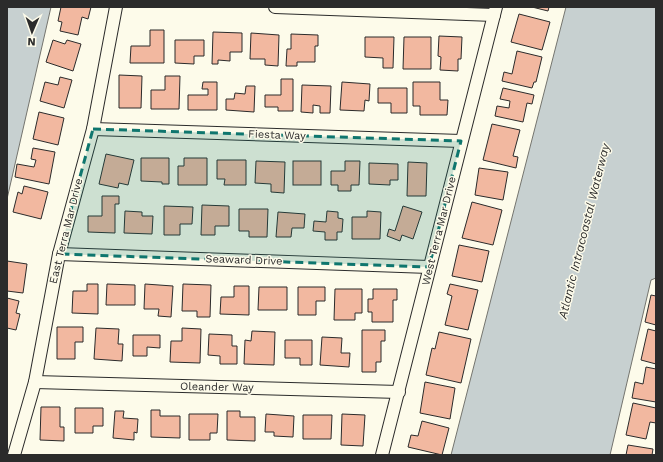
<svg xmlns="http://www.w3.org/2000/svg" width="663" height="462" font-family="'Work Sans',sans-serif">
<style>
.water{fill:#c7d0d0;stroke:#74746e}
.building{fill:#f2b8a0;stroke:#2b2b2b}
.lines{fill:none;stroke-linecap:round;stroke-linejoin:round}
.minor-casing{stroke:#2b2b2b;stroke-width:14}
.minor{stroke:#fdfbea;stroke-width:12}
.marked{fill:#0f766e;fill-opacity:0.2;stroke:#0f766e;stroke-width:3;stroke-dasharray:8 5;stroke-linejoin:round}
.labels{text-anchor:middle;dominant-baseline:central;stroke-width:3;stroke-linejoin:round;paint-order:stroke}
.street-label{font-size:11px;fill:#2b2b2b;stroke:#fdfbea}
.water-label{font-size:12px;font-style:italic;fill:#2b2b2b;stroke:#fdfbea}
</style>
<rect width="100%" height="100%" fill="#fdfbea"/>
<!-- water -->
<g class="water">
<path d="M7,7h44l-44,192z"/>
<path d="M566,7h90v271l-5,2 -41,175h-159z"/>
</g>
<!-- building -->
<g class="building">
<path d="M61,7h30l-3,12 -6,-2 -4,18 -18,-4 2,-9 -4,-1z"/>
<path d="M532,7h17l-1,4z"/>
<path d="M519,14l31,8 -8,28 -31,-8z"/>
<path d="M150,30h14v33h-34l1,-17h19z"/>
<path d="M213,32l29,1v19h-12v9l-12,-1v4h-6z"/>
<path d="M251,33l28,2 -1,31 -13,-1v-6h-15z"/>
<path d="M291,34l27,1v11h-3v16h-18v4h-11l1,-17h4z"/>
<path d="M439,36l23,1 -1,22h-3v12l-18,-1 1,-13 -3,-1z"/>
<path d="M365,37h29l-1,31h-10v-10l-18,-1z"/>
<path d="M404,37h27v32h-28z"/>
<path d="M53,40l12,4 2,-4 14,4 -8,27 -27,-9z"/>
<path d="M175,40h29v16h-10v8l-19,-1z"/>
<path d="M517,51l25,6 -6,25h-2l-2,6 -30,-7 2,-9 8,2z"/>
<path d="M119,75l23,1 -1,32h-22z"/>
<path d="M165,76h15l-1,33h-28v-19h14z"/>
<path d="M60,77l12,3 -8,28 -24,-7 5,-19 13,3z"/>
<path d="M281,79h12v32h-15v-4h-13v-12h16z"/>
<path d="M203,82h14v28h-29v-15h20v-6h-6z"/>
<path d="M342,82l28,2 -1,17 -4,-1 -1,11 -24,-1z"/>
<path d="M413,82h27v18h8l-1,15h-27v-9h-7z"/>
<path d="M302,85l29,1 -1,27h-10v-7l-7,-1v8l-12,-1z"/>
<path d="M246,86h9l-1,26 -28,-2v-11h8l1,-6 10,1z"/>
<path d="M378,88h29v25h-16v-10h-13z"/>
<path d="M503,88l31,7 -2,9 -5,-1 -4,19 -28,-6 2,-10 12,2 1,-7 -10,-2z"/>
<path d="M39,112l25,6 -6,27 -25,-6z"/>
<path d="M492,124l28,6 -7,26 5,1 -2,11 -33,-8z"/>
<path d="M33,148l22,4 -6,32 -34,-7 2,-13 17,3 2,-7 -5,-1z"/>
<path d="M106,154l28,6 -6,25 -9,-2 -1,5 -19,-4z"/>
<path d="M141,158h28v26h-7v-2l-21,-1z"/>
<path d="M184,158h23v27h-29v-19h6z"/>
<path d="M217,160h29v25h-22l1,-6h-8z"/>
<path d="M256,161l29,1 -1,31 -13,-1v-8l-16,-1z"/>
<rect x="293" y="161" width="28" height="24"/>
<path d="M345,161h15l-1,24h-8v6h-13v-6h-7v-14h14z"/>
<path d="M408,162l19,1 -1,33h-19z"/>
<path d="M369,163l29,1v16h-8v5l-21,-1z"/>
<path d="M479,168l29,4 -5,28 -28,-5z"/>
<path d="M24,186l24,6 -7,27 -28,-7 5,-20 4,2z"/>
<path d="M102,196h17v8h-4v29l-27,-1v-16h14z"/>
<path d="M472,202l30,8 -9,35 -31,-7z"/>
<path d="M202,205l27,1v20h-14v9h-14z"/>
<path d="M164,206l29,1 -1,17h-12v11h-16z"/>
<path d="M403,206l19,6 -9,27 -11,-4 -2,6 -13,-5 2,-7 6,2z"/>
<path d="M239,209h29l-1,28h-18v-6h-10z"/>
<path d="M125,211l17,1v4h11l-1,18 -28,-1z"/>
<path d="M327,211l11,1v6l5,1 -1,13h-5v8h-12v-8l-12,-1 1,-10 12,1z"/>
<path d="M367,211l14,1 -1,27h-28v-22h15z"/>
<path d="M278,212l27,2 -1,14h-12l-1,9h-15z"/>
<path d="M459,245l30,6 -7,31 -30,-6z"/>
<path d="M7,261l20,3 -4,29 -16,-2z"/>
<path d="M87,284h11v30l-26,-1 1,-22h14z"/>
<path d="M107,284l28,1v20h-29z"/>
<path d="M145,284l28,2 -2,31 -13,-1 1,-7h-15z"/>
<path d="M183,284l28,1 -1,32h-13v-6h-15z"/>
<path d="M450,284l28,6 -10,40 -23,-5 7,-29 -5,-2z"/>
<path d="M234,286h15v29l-29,-1 1,-17h13z"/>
<path d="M259,287h28v23h-29z"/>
<path d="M298,287h27v14h-9v14h-18z"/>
<path d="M335,289h27v24h-7v7h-21z"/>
<path d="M373,289h24v11h-4v22h-21v-10h-4v-13h5z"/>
<path d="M651,295l5,1v29l-11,-3z"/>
<path d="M7,298l12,3 -3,12 4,1 -4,16 -9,-2z"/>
<path d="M57,327h26v15h-8v17h-18z"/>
<path d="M96,328l23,1 -1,15h5l-1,17 -28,-2z"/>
<path d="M182,328l19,1 -1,34 -30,-1 1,-21h11z"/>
<path d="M648,329l8,2v33l-15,-4z"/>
<path d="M362,330h23v11h-4v21h-5v10h-14z"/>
<path d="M252,331l23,1 -1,33 -30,-1 1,-24 6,1z"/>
<path d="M439,332l32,7 -10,44 -35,-8 6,-27 3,1z"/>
<path d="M209,334l23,1v11h5v18h-17v-8l-12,-1z"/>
<path d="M133,335h27v13l-13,-1v9h-14z"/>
<path d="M322,337l20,1 -1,15h9l-1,14 -29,-2z"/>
<path d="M285,340h27v25h-12v-7h-15z"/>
<path d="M646,367l10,2v33l-24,-4 3,-16 8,2z"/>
<path d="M425,382l30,6 -5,31 -30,-6z"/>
<path d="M633,403l23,5v15l-6,-1 -4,17 -20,-4z"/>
<path d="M41,407h19v20h4v14l-24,-1z"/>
<path d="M75,408h28v18h-10v7h-18z"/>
<path d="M151,410h9v6h20v22l-29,-1z"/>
<path d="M115,411h9l-1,7 15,1 -1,14 -3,-1v8l-21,-2z"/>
<path d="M227,411h13v6h15v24l-28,-1z"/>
<path d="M189,414h29l-1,19h-7v7h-21z"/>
<path d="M266,414l28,2 -1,21 -19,-1v-4h-9z"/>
<path d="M342,414l23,1 -2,31 -22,-1z"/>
<path d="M303,415h29l-1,24h-28z"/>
<path d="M422,421l27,7 -7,27 -34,-8 3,-12 7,1z"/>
<path d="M628,445l25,4 -1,6h-26z"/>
</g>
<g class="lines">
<!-- minor casing -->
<g class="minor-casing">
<g id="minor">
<path d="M275,7l219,8"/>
<path d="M93,129l368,12"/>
<path d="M59,254l370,13"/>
<path d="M35,382l364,10"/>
<path d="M14,455l21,-73 24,-128 34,-125 23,-122"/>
<path d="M382,455l114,-448"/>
</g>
</g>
<!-- minor -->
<use href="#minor" class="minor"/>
</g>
<!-- marked area -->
<path class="marked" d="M93,129l368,12 -32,126 -370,-13z"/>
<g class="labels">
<!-- street labels -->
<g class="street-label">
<text transform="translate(277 135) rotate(2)">Fiesta Way</text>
<text transform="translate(66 231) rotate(-76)">East Terra Mar Drive</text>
<text transform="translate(439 231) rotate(-76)">West Terra Mar Drive</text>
<text transform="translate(244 260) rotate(2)">Seaward Drive</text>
<text transform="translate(217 387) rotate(1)">Oleander Way</text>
</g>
<!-- water labels -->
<g class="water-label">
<text transform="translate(584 231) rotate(-76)">Atlantic Intracoastal Waterway</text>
</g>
</g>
<!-- border -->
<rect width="663" height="462" fill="none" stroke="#2b2b2b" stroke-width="16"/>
<!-- north arrow -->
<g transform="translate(32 32) rotate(182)" stroke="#fdfbea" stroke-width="3" paint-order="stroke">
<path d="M0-3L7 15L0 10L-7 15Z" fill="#2b2b2b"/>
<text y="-6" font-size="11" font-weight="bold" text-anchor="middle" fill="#2b2b2b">N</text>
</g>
</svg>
